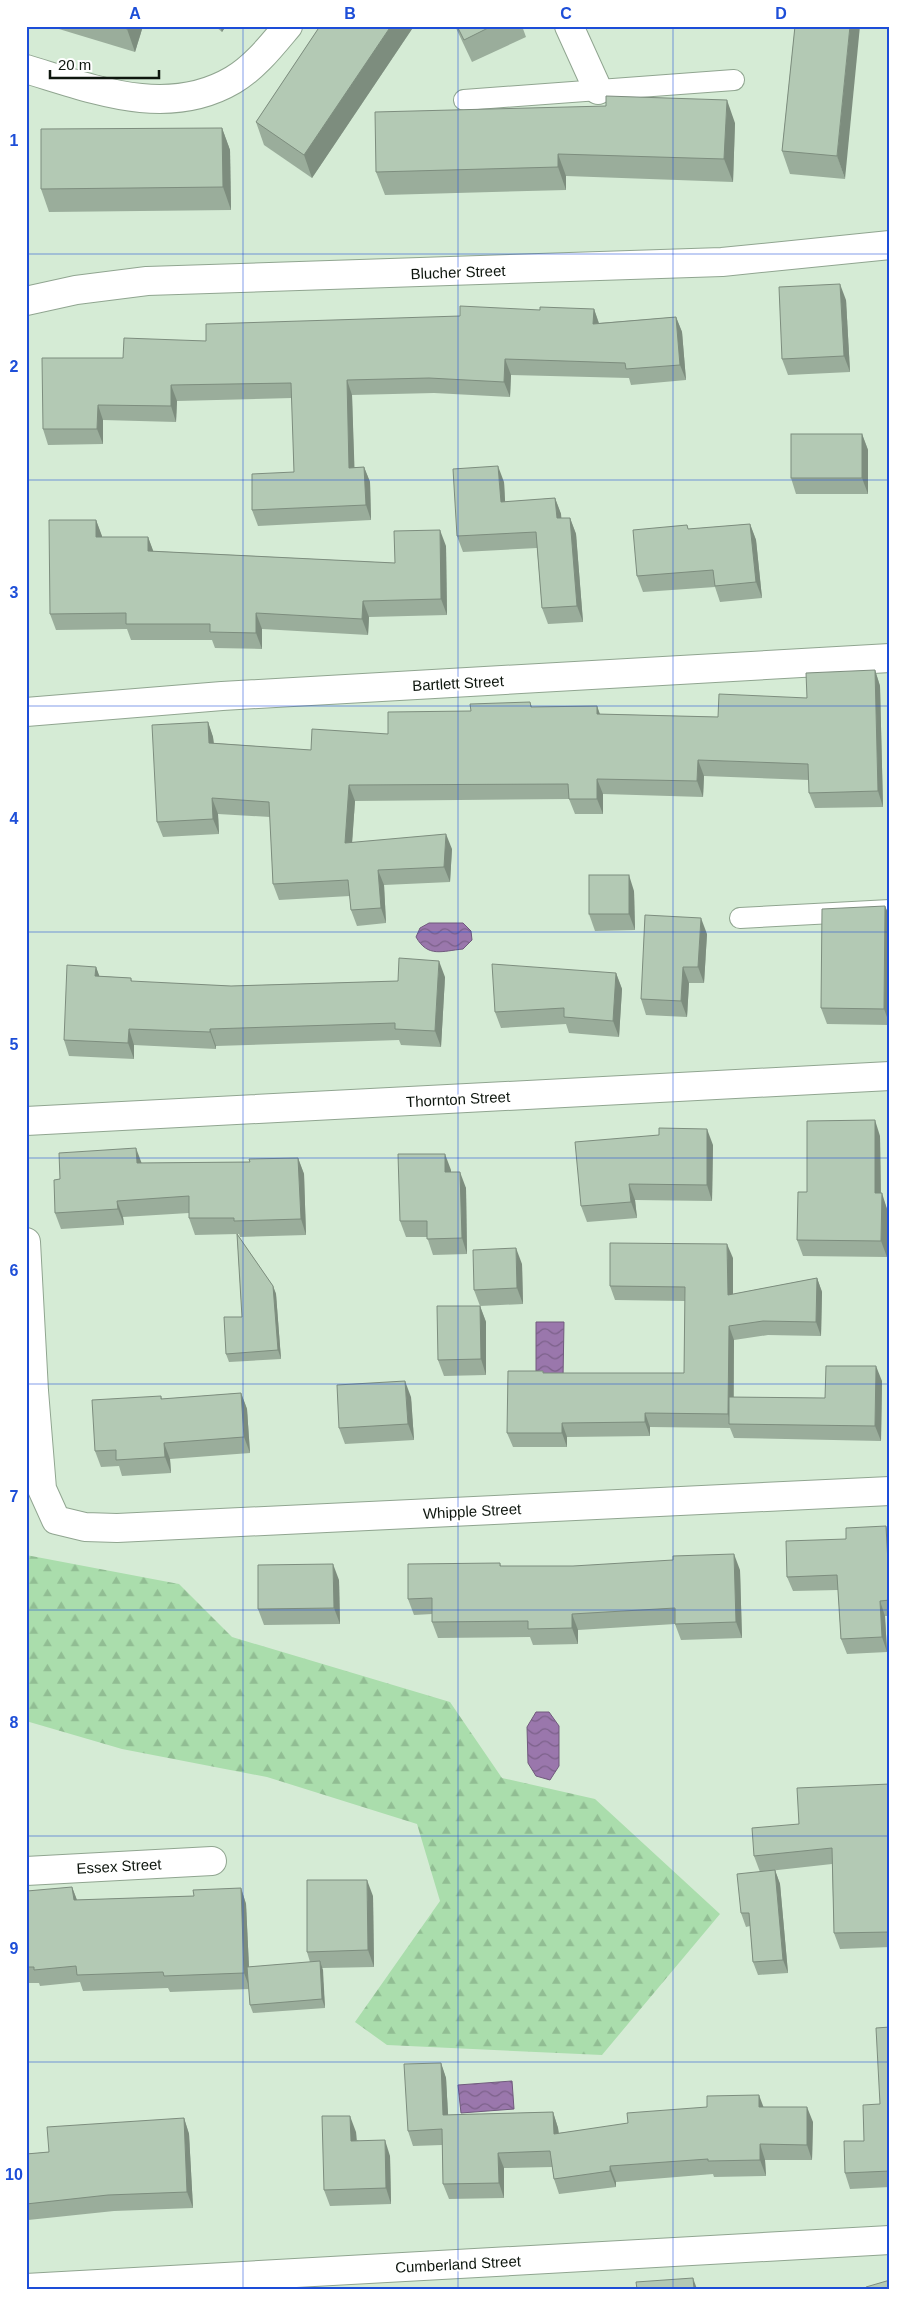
<svg xmlns="http://www.w3.org/2000/svg" width="916" height="2315" font-family="Helvetica,sans-serif">
<style>
.forest{fill:url(#forest-firs)}
.water{fill:url(#water-waves);stroke:#705a7d}
.lines{fill:none;stroke-linecap:round;stroke-linejoin:round}
.lane-casing{stroke:#90a590;stroke-width:22}
.street-casing{stroke:#90a590;stroke-width:30}
.lane{stroke:#fff;stroke-width:20}
.street{stroke:#fff;stroke-width:28}
.wall{fill:#9aad9b}
.shaded-wall{fill:#7d8d7e}
.building{fill:#b3c9b4;stroke:#7d8d7e}
.grid{fill:none;stroke:#1d4ed8;stroke-width:1;stroke-opacity:0.55}
.labels{text-anchor:middle;dominant-baseline:central;stroke-width:4;stroke-linejoin:round;paint-order:stroke}
.street-label{font-size:15px;fill:#0e160e;stroke:#fff}
.neatline{fill:none;stroke:#1d4ed8;stroke-width:2}
.grid-label{font-size:16px;text-anchor:middle;font-weight:bold;fill:#1d4ed8}
</style>
<defs>
<pattern id="forest-firs" width="22" height="20" patternUnits="userSpaceOnUse" patternTransform="scale(1.25)"><rect width="22" height="20" fill="#aaddac"/><path d="M5 1l3.5 6h-7zM16 11l3.5 6h-7z" fill="#91bd93"/></pattern>
<pattern id="water-waves" width="16" height="10" patternUnits="userSpaceOnUse" patternTransform="scale(1.25)"><rect width="16" height="10" fill="#9a77ac"/><path d="M0 5q4-4 8 0t8 0" fill="none" stroke="#7c618a"/></pattern>
</defs>
<rect width="100%" height="100%" fill="#d5ebd5"/>
<!-- forest -->
<path class="forest" d="M26,1555l153,29 53,53 218,65 52,76 93,21 125,115 -118,141 -215,-10 -32,-23 85,-121 -23,-77 -150,-47 -145,-28 -96,-28z"/>
<!-- water -->
<g class="water">
<path d="M429,923h34l8,8 1,9 -9,9c-21,2 -35,9 -47,-12l4,-9z"/>
<path d="M536,1322h28l-1,56h-27z"/>
<path d="M536,1712h13l10,14v40l-9,14 -14,-4 -8,-13 -1,-36z"/>
<path d="M512,2081l2,28 -53,4 -3,-28z"/>
</g>
<g class="lines">
<!-- lane casing -->
<g class="lane-casing">
<g id="lane">
<path d="M464,100l270,-20"/>
<path d="M740,918l150,-8"/>
</g>
</g>
<!-- street casing -->
<g class="street-casing">
<g id="street">
<path d="M569,26l29,64"/>
<path d="M26,69c67,20 141,50 207,11 22,-13 39,-35 55,-54"/>
<path d="M26,301l50,-11 71,-9 575,-19 168,-17"/>
<path d="M26,712l196,-16 668,-38"/>
<path d="M26,1121l864,-45"/>
<path d="M26,1242l8,149 8,98 14,31 29,7 32,1 773,-37"/>
<path d="M26,1871l186,-10"/>
<path d="M26,2288l864,-48"/>
</g>
</g>
<!-- lane -->
<use href="#lane" class="lane"/>
<!-- street -->
<use href="#street" class="street"/>
</g>
<!-- wall -->
<g class="wall">
<path d="M49,26h94l-8,26z"/>
<path d="M215,26h11l-4,6z"/>
<path d="M320,26h94l-102,152 -48,-33 -8,-23z"/>
<path d="M455,26h67l4,11 -54,25z"/>
<path d="M795,26l50,153 -55,-5 -8,-23z"/>
<path d="M735,123l-2,59 -167,-6v14l-181,5 -9,-23z"/>
<path d="M222,128l8,22 1,60 -182,2 -8,-23z"/>
<path d="M846,300l4,72 -62,3 -6,-16z"/>
<path d="M594,309l5,14 77,-6 6,15 4,48 -55,5 -2,-7 -118,-3 -1,22 -76,-4 -82,2 2,72h10l6,15 1,38 -113,6 -6,-16 42,-38 -2,-74 -115,3 -1,21 -73,-2v24l-55,1 -5,-16 80,-71 83,-17 254,-25 80,-6z"/>
<path d="M862,434l6,16v44h-72l-5,-16z"/>
<path d="M504,482l1,20 50,-4 6,16v4h9l6,16 7,88 -35,2 -6,-16 -5,-60 -74,4 -6,-16z"/>
<path d="M96,520l6,17h46l5,14 242,12 51,-17 1,69 -78,2 -1,18 -106,-6v20l-47,-1 -3,-8h-81l-4,-11 -71,1 -6,-16z"/>
<path d="M750,524l6,16 6,58 -42,4 -5,-15 -72,5 -6,-16 52,-47z"/>
<path d="M875,670l5,16 3,121 -68,1 -6,-15v-13l-105,-4 -1,21 -100,-3v20h-28l-6,-15 -214,2 -3,41 100,7 -2,33 -66,3 2,38 -29,3 -6,-16 -1,-14 -71,4 -6,-16 -3,-67 -52,-3 1,20 -56,3 -6,-15 51,-100 5,15 1,6 97,7 77,-16 83,-23 59,-9 2,5 65,-1 3,8 118,3 89,-19z"/>
<path d="M634,891l1,39 -40,1 -6,-17z"/>
<path d="M885,906l5,12v107l-63,-1 -6,-16z"/>
<path d="M707,934l-3,49h-15l-2,34 -41,-2 -5,-16z"/>
<path d="M96,967l3,9 32,2 1,4 99,4 167,-5 47,-4 -4,70 -40,-2 -2,-5 -183,6v3l-82,-4v14l-65,-3 -5,-16z"/>
<path d="M616,973l6,16 -3,48 -50,-4 -3,-9 -65,4 -6,-16z"/>
<path d="M880,1136l1,57 6,16v48l-84,-1 -6,-16z"/>
<path d="M713,1145l-1,56 -77,-1 2,18 -50,4 -6,-16z"/>
<path d="M298,1158l6,16 2,61 -66,2 -1,-3h-2l36,52 3,8 5,65 -52,3 -3,-8 16,-37 -5,-83 -42,1 -6,-17v-5l-66,4 1,8 -63,4 -6,-16 5,-34 81,-16 109,-1z"/>
<path d="M451,1170v2l15,16 1,66 -34,1 -6,-18h-21l-6,-16z"/>
<path d="M733,1258v36l84,-16 5,14 -1,44 -53,-1 -34,5v57l91,1 57,-17 -1,60 -147,-3 -4,-10 -80,-1v9l-83,1v10h-54l-6,-14 36,-60h141l1,-72 -70,-1 -5,-14z"/>
<path d="M522,1264l1,40 -43,2 6,16v53l-42,1 -6,-16 42,-54 -6,-16z"/>
<path d="M241,1393l6,16 3,44 -80,6 1,14 -49,3 -3,-10 -18,1 -6,-16 66,-55 1,3z"/>
<path d="M411,1397l3,43 -69,4 -6,-16z"/>
<path d="M890,1537v79h-5l2,36 -40,2 -6,-15 -3,-49 -45,1 -6,-14z"/>
<path d="M500,1563l1,3 239,4 2,68 -61,2 -6,-16 -97,6v14l-45,1 -3,-8 -92,1 -6,-16v-8l-18,1 -6,-16z"/>
<path d="M339,1580l1,44 -76,1 -6,-16z"/>
<path d="M890,1784v163l-50,2 -6,-16 -2,-69 -72,8 -6,-16 45,-32z"/>
<path d="M775,1870l5,14 8,89 -30,2 -5,-13 -3,-36 -4,1 -5,-14z"/>
<path d="M72,1887l5,13 117,-4 47,-8 5,16 3,63 61,-5 -3,-10 66,-56 1,71 -52,1 3,40 -72,5 -3,-8 -1,-16 -79,3 -2,-4 -85,3 -3,-9 -40,4 -1,-3h-13v-80z"/>
<path d="M890,2027v160l-40,2 -5,-16 19,-32 16,-37z"/>
<path d="M441,2063l5,15 2,37 105,-3 5,16 1,5 204,-26 50,15 -1,38h-47l1,16 -52,1 -1,-3 -97,8v5l-57,7 -5,-15 -2,-12 -48,1v30l-55,1 -6,-15 -1,-39 -29,1 -5,-15z"/>
<path d="M184,2118l5,16 4,74 -79,3 -86,9 1,12h-3v-78l23,-2z"/>
<path d="M356,2132l1,8 33,16 1,48 -61,2 -6,-16z"/>
</g>
<!-- shaded-wall -->
<g class="shaded-wall">
<path d="M128,26h15l-8,26 -8,-23z"/>
<path d="M220,26h6l-4,6z"/>
<path d="M391,26h23l-102,152 -8,-23z"/>
<path d="M850,26h10l-15,153 -8,-23z"/>
<path d="M727,100l8,23 -2,59 -9,-23z"/>
<path d="M222,128l8,22 1,60 -8,-23z"/>
<path d="M558,154l8,22v14l-8,-23z"/>
<path d="M840,284l6,16 4,72 -6,-16z"/>
<path d="M594,309l5,15h-6z"/>
<path d="M676,317l6,15 4,48 -6,-15z"/>
<path d="M505,359l6,16 -1,22 -6,-15z"/>
<path d="M347,380l5,15 3,88 -6,-15z"/>
<path d="M171,385l6,16 -1,21 -5,-16z"/>
<path d="M98,405l5,15v24l-6,-15z"/>
<path d="M862,434l6,16v44l-6,-16z"/>
<path d="M498,466l6,16 2,36 -5,-16z"/>
<path d="M364,467l6,15 1,38 -5,-15z"/>
<path d="M555,498l6,16 2,20 -6,-16z"/>
<path d="M570,518l6,16 7,88 -6,-16z"/>
<path d="M96,520l6,16v17l-6,-16z"/>
<path d="M750,524l6,16 6,58 -6,-16z"/>
<path d="M440,530l6,16 1,69 -6,-16z"/>
<path d="M148,537l6,16 -6,-2z"/>
<path d="M363,601l6,16 -1,18 -6,-16z"/>
<path d="M256,613l6,16v20l-6,-16z"/>
<path d="M875,670l5,16 3,121 -5,-16z"/>
<path d="M597,706l5,15 -5,-7z"/>
<path d="M208,722l5,15 2,22 -6,-16z"/>
<path d="M698,760l6,16 -1,21 -6,-16z"/>
<path d="M597,779l6,15v20l-6,-15z"/>
<path d="M349,785l6,16 -4,57 -6,-15z"/>
<path d="M212,798l6,16 1,20 -6,-15z"/>
<path d="M446,834l6,15 -2,33 -6,-15z"/>
<path d="M378,870l6,15 2,38 -5,-15z"/>
<path d="M629,875l5,16 1,39 -6,-16z"/>
<path d="M885,906l5,12v107l-6,-16z"/>
<path d="M701,918l6,16 -3,49 -6,-16z"/>
<path d="M439,961l6,16 -4,70 -6,-16z"/>
<path d="M96,967l6,16 -7,-7z"/>
<path d="M683,967l6,16 -2,34 -6,-16z"/>
<path d="M616,973l6,16 -3,48 -6,-16z"/>
<path d="M129,1029l5,16v14l-6,-16z"/>
<path d="M210,1029l6,17v3l-6,-17z"/>
<path d="M875,1120l5,16 1,73 -6,-16z"/>
<path d="M707,1129l6,16 -1,56 -5,-16z"/>
<path d="M136,1148l6,16 -5,-1z"/>
<path d="M445,1154l6,16v18l-6,-16z"/>
<path d="M298,1158l6,16 2,61 -5,-16z"/>
<path d="M460,1172l6,16 1,66 -5,-16z"/>
<path d="M629,1184l6,16 2,18 -6,-16z"/>
<path d="M882,1193l5,16v48l-6,-16z"/>
<path d="M117,1201l6,16 1,8 -6,-16z"/>
<path d="M727,1244l6,14v51l-5,-14z"/>
<path d="M516,1248l6,16 1,40 -6,-16z"/>
<path d="M817,1278l5,14 -1,44 -5,-14z"/>
<path d="M273,1286l3,8 5,65 -3,-9z"/>
<path d="M480,1306l6,16v53l-5,-16z"/>
<path d="M729,1326l5,14 -1,84h-2l-3,-10z"/>
<path d="M876,1366l6,15 -1,60 -6,-15z"/>
<path d="M405,1381l6,16 3,43 -6,-16z"/>
<path d="M241,1393l6,16 3,44 -6,-16z"/>
<path d="M645,1413l5,14v9l-5,-14z"/>
<path d="M562,1423l5,14v10l-5,-14z"/>
<path d="M164,1443l6,16 1,14 -6,-16z"/>
<path d="M886,1526l4,11v59z"/>
<path d="M734,1554l6,16 2,68 -6,-16z"/>
<path d="M333,1564l6,16 1,44 -6,-16z"/>
<path d="M880,1601l5,15 2,36 -5,-15z"/>
<path d="M572,1614l6,16v14l-6,-16z"/>
<path d="M775,1870l5,14 8,89 -5,-13z"/>
<path d="M367,1880l6,16 1,71 -6,-17z"/>
<path d="M72,1887l6,16 -4,-3z"/>
<path d="M241,1888l5,16 4,85 -6,-16z"/>
<path d="M320,1961l3,9 2,38 -3,-9z"/>
<path d="M441,2063l5,15 3,53 -6,-16z"/>
<path d="M759,2095l6,16 -6,-4z"/>
<path d="M807,2107l6,15 -1,38 -5,-15z"/>
<path d="M553,2112l5,16 2,21 -6,-15z"/>
<path d="M350,2116l6,16 1,25 -6,-16z"/>
<path d="M184,2118l5,16 4,74 -6,-16z"/>
<path d="M385,2140l5,16 1,48 -5,-16z"/>
<path d="M760,2144l5,16 1,16 -6,-16z"/>
<path d="M498,2153l6,15v30l-5,-15z"/>
<path d="M610,2166l6,16v5l-6,-16z"/>
<path d="M26,2216l2,4 1,12 -3,-8z"/>
<path d="M693,2278l4,11h-3z"/>
</g>
<!-- building -->
<g class="building">
<path d="M118,26h10l-1,3z"/>
<path d="M320,26h71l-87,129 -48,-33z"/>
<path d="M457,26h35l-28,14z"/>
<path d="M795,26h55l-13,130 -55,-5z"/>
<path d="M606,96l121,4 -3,59 -166,-5v13l-182,5 -1,-60 231,-6z"/>
<path d="M222,128l1,59 -182,2v-60z"/>
<path d="M840,284l4,72 -62,3 -3,-72z"/>
<path d="M460,306l80,4v-3l54,2 -1,15 83,-7 4,48 -54,4 -1,-6 -120,-4 -1,23 -75,-4 -82,2 2,88 15,-1 2,38 -114,5v-36l42,-2 -3,-89 -120,2v21l-73,-1 -1,24h-54l-1,-71h81l1,-20 82,3v-17l254,-8z"/>
<rect x="791" y="434" width="71" height="44"/>
<path d="M498,466l3,36 54,-4 2,20h13l7,88 -35,2 -6,-76 -79,4 -4,-67z"/>
<path d="M49,520h47v17h52v14l247,12 -1,-32 46,-1 1,69 -78,2 -1,18 -106,-6v20l-46,-1v-8h-84v-11l-76,1z"/>
<path d="M750,524l6,58 -41,4 -2,-16 -76,6 -4,-46 54,-5 1,4z"/>
<path d="M875,670l3,121 -69,2 -1,-29 -110,-4 -1,21 -100,-2v20h-28l-1,-15 -219,1 -4,58 101,-9 -2,33 -66,3 3,38 -30,2 -3,-30 -75,4 -4,-82 -57,-4 1,21 -56,3 -5,-97 56,-3 1,21 102,7 1,-21 76,5v-22l83,-1 -1,-7 60,-2 1,5 66,-1v8l121,3 1,-23 88,4 -1,-25z"/>
<rect x="589" y="875" width="40" height="39"/>
<path d="M885,906l-1,103 -63,-1 1,-99z"/>
<path d="M645,915l56,3 -3,49h-15l-2,34 -40,-2z"/>
<path d="M399,958l40,3 -4,70 -40,-2v-6l-185,6v3l-81,-3 -1,14 -64,-3 3,-75 29,2 -1,9 36,2v3l100,5 167,-5z"/>
<path d="M492,964l124,9 -3,48 -49,-4v-9l-69,4z"/>
<path d="M875,1120v73h7l-1,48 -84,-1 1,-48h9v-71z"/>
<path d="M659,1128l48,1v56l-78,-1 2,18 -50,4 -6,-64 84,-7z"/>
<path d="M136,1148l1,15 113,-1 -1,-3 49,-1 3,61 -67,2v-3h-45v-22l-72,5 1,8 -63,4 -1,-33 6,-1 -1,-26z"/>
<path d="M398,1154h47v18h15l2,66 -35,1v-18h-27z"/>
<path d="M237,1234l36,52 5,64 -52,4 -2,-37h18z"/>
<path d="M610,1243l117,1 1,51 89,-17 -1,44 -53,-1 -34,5 -1,88 -83,-1v9l-83,1v10h-55l1,-62h35v2h141l1,-86 -75,-1z"/>
<path d="M516,1248l1,40 -43,2 -1,-40z"/>
<path d="M437,1306h43l1,53 -43,1z"/>
<path d="M826,1366h50l-1,60 -146,-2v-27l96,1z"/>
<path d="M405,1381l3,43 -69,4 -2,-43z"/>
<path d="M241,1393l3,44 -80,6 1,14 -49,3v-10l-21,1 -3,-51 69,-4v3z"/>
<path d="M886,1526l4,74 -10,1 2,36 -41,2 -4,-64 -50,2 -1,-36 60,-2v-11z"/>
<path d="M734,1554l2,68 -61,2v-16l-103,6v14l-44,1v-8l-96,1v-24l-24,1v-35l92,-1v3h73l100,-6v-4z"/>
<path d="M333,1564l1,44 -76,1v-44z"/>
<path d="M890,1784v148l-56,1 -2,-85 -78,8 -2,-28 47,-4 -2,-36z"/>
<path d="M775,1870l8,90 -30,2 -4,-49h-8l-4,-39z"/>
<path d="M307,1880h60l1,70 -61,2z"/>
<path d="M72,1887l2,13 120,-4 -1,-6 48,-2 3,85 -80,3 -1,-4 -86,3 -1,-9 -42,4v-3h-8v-64h2l-1,-12z"/>
<path d="M320,1961l2,38 -72,6 -3,-38z"/>
<path d="M890,2027v144l-45,2 -1,-32h20l-1,-36 17,-1 -4,-76z"/>
<path d="M441,2063l2,52 110,-3 1,22 74,-11 -1,-10 80,-6v-11l52,-1v12h48v38l-47,-1v16l-52,1v-2l-98,7v5l-56,8 -4,-28 -52,2 1,30 -56,1 -1,-55 -34,2 -4,-67z"/>
<path d="M322,2116h28l1,25 34,-1 1,48 -62,2z"/>
<path d="M184,2118l3,74 -79,3 -82,9v-50l23,-2 -2,-25z"/>
<path d="M693,2278l1,11h-57l-1,-7z"/>
<path d="M890,2280v9h-23l-1,-2z"/>
</g>
<!-- grid -->
<path class="grid" d="M243,26v2263M458,26v2263M673,26v2263M26,254h864M26,480h864M26,706h864M26,932h864M26,1158h864M26,1384h864M26,1610h864M26,1836h864M26,2062h864"/>
<g class="labels">
<!-- street labels -->
<g class="street-label">
<text transform="translate(458 272) rotate(-2)">Blucher Street</text>
<text transform="translate(458 683) rotate(-3)">Bartlett Street</text>
<text transform="translate(458 1099) rotate(-3)">Thornton Street</text>
<text transform="translate(472 1511) rotate(-3)">Whipple Street</text>
<text transform="translate(119 1866) rotate(-3)">Essex Street</text>
<text transform="translate(458 2264) rotate(-3)">Cumberland Street</text>
</g>
</g>
<!-- border -->
<rect width="916" height="2315" fill="none" stroke="#ffffff" stroke-width="55"/>
<!-- scale -->
<path d="M50 70v8h109v-8" fill="none" stroke="#0e160e" stroke-width="2.5"/>
<text x="58" y="70" font-size="15" fill="#0e160e" stroke="#ffffff" stroke-width="4" paint-order="stroke">20 m</text>
<rect x="28" y="28" width="860" height="2260" class="neatline"/>
<g class="grid-label">
<text x="135" y="19">A</text>
<text x="350" y="19">B</text>
<text x="566" y="19">C</text>
<text x="781" y="19">D</text>
<text x="14" y="146">1</text>
<text x="14" y="372">2</text>
<text x="14" y="598">3</text>
<text x="14" y="824">4</text>
<text x="14" y="1050">5</text>
<text x="14" y="1276">6</text>
<text x="14" y="1502">7</text>
<text x="14" y="1728">8</text>
<text x="14" y="1954">9</text>
<text x="14" y="2180">10</text>
</g>
</svg>
